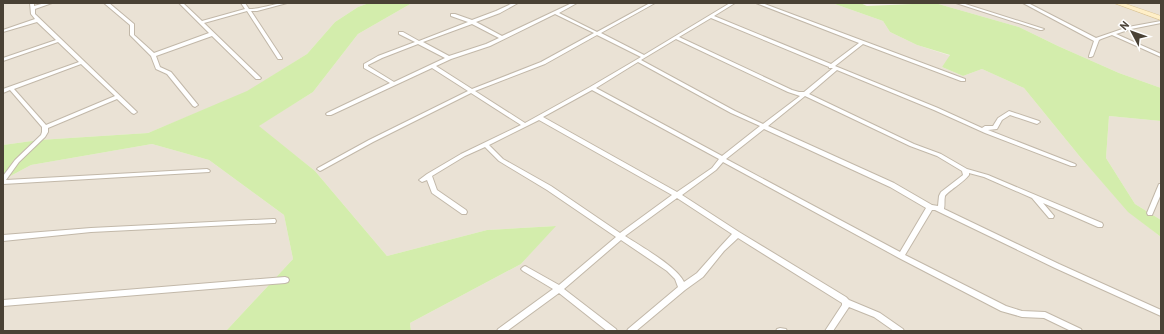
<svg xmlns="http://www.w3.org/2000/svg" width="1164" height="334" font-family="'PT Sans',sans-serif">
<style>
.residential{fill:#eae2d5}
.green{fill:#d3edac}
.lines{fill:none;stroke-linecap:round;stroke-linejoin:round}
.street-casing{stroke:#c2b8a9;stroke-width:2}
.secondary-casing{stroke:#ddc695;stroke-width:1}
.street{fill:#fff;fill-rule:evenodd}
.secondary{fill:#ffefc7;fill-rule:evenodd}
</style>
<rect width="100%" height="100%" fill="#f5f0e7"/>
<!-- residential -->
<g class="residential">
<path d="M3,3h366l-11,4 -23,15 -28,32 -60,38 -99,41 -109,7 -36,5z"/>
<path d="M412,3h420l51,18 7,11 27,13 34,11 -9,11 21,9 19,-7 42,19 57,70 47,53 33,26v94h-750l-1,-8 111,-59 34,-38 -68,4 -100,26 -72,-85 -57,-45 55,-34 45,-58z"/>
<path d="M935,3h226v85l-42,-15 -61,-27 -39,-19z"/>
<path d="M1109,116l52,5v99l-26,-16 -29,-46z"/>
<path d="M152,144l57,16 75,55 9,44 -67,72h-223v-151l28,-15z"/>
</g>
<!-- green -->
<g class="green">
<path d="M369,3h43l-54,31 -45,58 -54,34 56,45 72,85 100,-26 69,-4 -35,38 -111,59 1,8h-185l67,-72 -9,-44 -75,-55 -57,-16 -121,21 -28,15v-35l36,-5 109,-7 99,-42 60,-37 28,-32 23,-15z"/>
<path d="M832,3h28l7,3 68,-3 84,24 39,19 61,27 42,15v33l-52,-5 -3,42 29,46 26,16v17l-33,-25 -47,-54 -57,-70 -42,-19 -19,7 -21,-9 8,-12 -33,-10 -27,-13 -7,-11z"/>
</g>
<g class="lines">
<!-- street casing -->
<g class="street-casing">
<g id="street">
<path d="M30,3h4v3l11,-3h7l-17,6v5l102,98 -3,2 -2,-1 -15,-14 -69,29v4l-3,5 -26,25 -13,18 201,-11 2,1 1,1 -1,1 -206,12v-8l12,-16 26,-25 1,-3v-5l-32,-37 -7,3v-4l76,-27 -21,-20 -55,19v-3l53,-18 -19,-18 -34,10v-2l32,-11 -4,-5zM81,64l34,32 -69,29 -32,-36z"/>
<path d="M104,3h5l25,21v11l20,18 55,-20 -30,-30h4l19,18 43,-12 -4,-6h4l4,6c13,0 25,-6 38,-6l-30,8h-6l31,47v1h-4l-31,-48 -43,12 57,55 -1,1h-4l-44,-43 -56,20 4,11 11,5 27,33 -3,2 -2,-1 -26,-32 -11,-5 -5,-13 -21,-21v-10z"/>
<path d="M513,3h5l-18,10 -24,9 26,14 70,-33h5l-18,10 38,19 53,-29h5l-54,30 43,22 86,-52h5l-21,13 117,48 28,-21 -103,-40h6l203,76v2h-4l-98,-37 -28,22 103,42 44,20 3,-2h8l5,-8 11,-7 30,10 1,1 -3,2 -27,-9 -8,5 -5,9 -9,1 87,34 1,1 -1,1h-4l-86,-33 -51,-23 -97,-40 -28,24 105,50 27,10 26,15 21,6 114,48 1,2 -1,2h-4l-55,-24 11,13 -1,2h-4l-17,-20 -48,-21 -15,-4v2c-5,7 -22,17 -24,21 -1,4 0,9 -1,13l115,55 102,46v6l-106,-48 -120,-58h-3l-27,45 101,51 16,5 23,1 36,17 1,2h-11l-27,-13 -22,-1 -21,-6 -102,-53 -176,-96 -7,8 -34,25 57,37 107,65 3,3 31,13 23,16 1,2h-10l-20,-14 -25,-10 -16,24h-8l17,-26v-2l-104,-65 -14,13 -21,26 -18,13 -49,41h-9l1,-2 50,-42 -3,-8 -8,-8 -46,-31 -57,49 52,40 1,2h-10l-48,-38 -52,38h-10l1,-2 55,-40 -30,-18 -2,-2 2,-2 2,-1 2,1 32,18 57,-48 -69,-47 -48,-29 -14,-14 -20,9 -33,20 5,14 29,20 1,2 -1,2h-4l-30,-21 -5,-13 -5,2 -3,-2 8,-6 34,-20 60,-29 -50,-32 -98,49 -51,28 -2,1 -3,-2 1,-1 51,-28 99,-49 -36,-23 -101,47h-4l-1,-1 1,-1 63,-30 -26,-15v-4l14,-8 37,-14 -16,-8v-2h4l16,9 49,-19 -17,-6v-2h4l17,6 24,-9zM555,14l39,19 -53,29 -69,27 -36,-23 15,-7 39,-13zM711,18l118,49v1h4l-29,24h-5l-7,-2 -113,-53zM472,24l27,14 -13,6 -37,12 -26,-14zM597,35l44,22 -51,30 -65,36 -50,-32 70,-27zM676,39l112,53 12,4 -37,28 -28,-13 -94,-51zM418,44l27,14 -51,24 -26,-16v-1l14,-7zM638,62l93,51 29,13 -38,30 -126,-68zM592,90l127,69 -7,9 -35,24 -134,-75zM805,96l105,50 27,10 25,15 1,4 -22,17 -2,4 -1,10 -6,-1 -38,-22 -126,-57zM539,120l133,75 -52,38 -69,-47 -48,-27 -14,-14zM764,129l126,58 36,21 -26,44 -174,-93zM677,198l55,36 -12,13 -23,26 -13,9c-8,-16 -42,-35 -59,-46z"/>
<path d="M956,3h6l82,26 -2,1h-2z"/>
<path d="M1023,3h5l68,35 32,-11 33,-6v2l-30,6 -15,5 45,20v3l-49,-22 -11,4 -2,1 -6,16 -2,1h-2v-1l5,-15z"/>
<path d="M1159,184h2v10l-9,21h-4l-1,-2z"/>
<path d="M273,219h2l1,2 -1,2h-2l-182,9 -88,9v-6l88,-7z"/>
<path d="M285,277l3,1 1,2 -1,2 -3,1 -282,23v-6z"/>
<path d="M780,328l6,1 1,2h-11l1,-2z"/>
</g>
</g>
<!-- secondary casing -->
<g class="secondary-casing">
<path id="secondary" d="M1114,3h9l38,13v4z"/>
</g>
<!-- street -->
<use href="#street" class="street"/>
<!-- secondary -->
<use href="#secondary" class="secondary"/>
</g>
<!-- border -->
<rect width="1164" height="334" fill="none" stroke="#494135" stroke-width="8"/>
<!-- north arrow -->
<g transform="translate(1132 32) rotate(311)" stroke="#ffffff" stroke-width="3" paint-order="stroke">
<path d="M0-3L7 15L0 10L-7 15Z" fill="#494135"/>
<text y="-6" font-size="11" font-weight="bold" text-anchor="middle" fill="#494135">N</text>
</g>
</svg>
